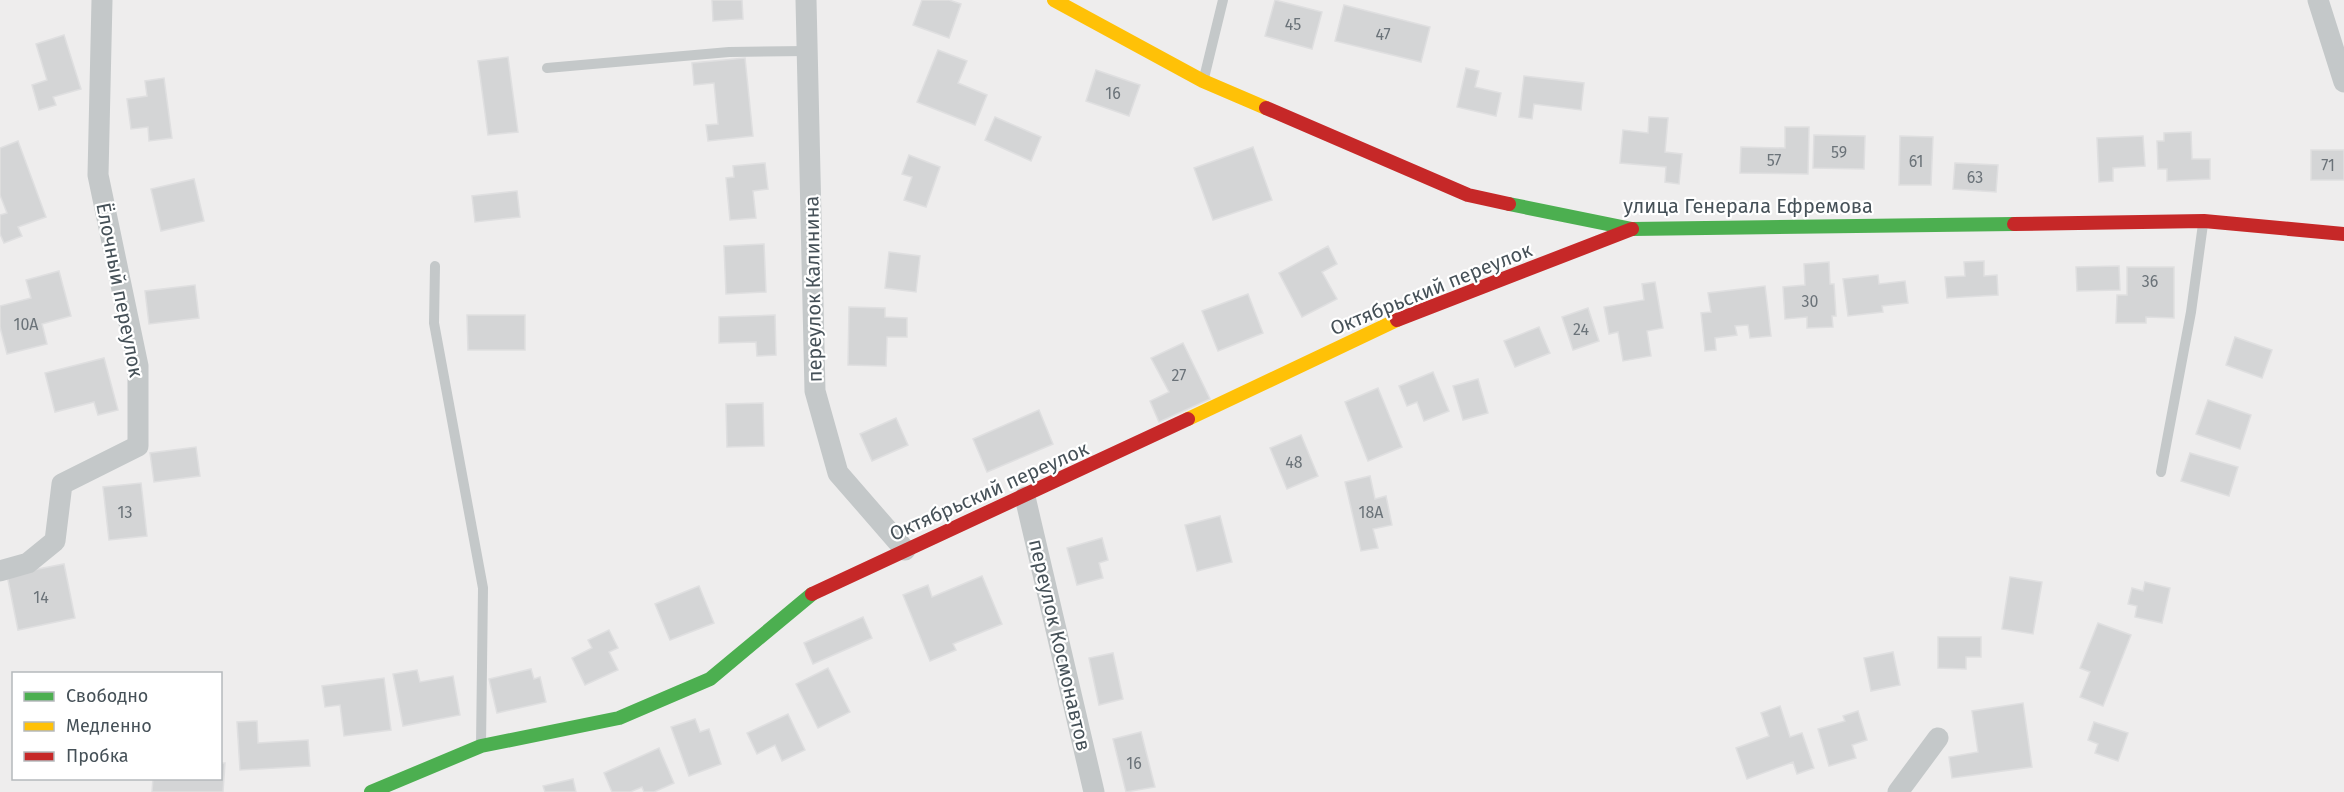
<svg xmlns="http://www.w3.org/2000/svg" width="2344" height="792" font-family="'Fira Sans',sans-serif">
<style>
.building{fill:#d4d5d6;stroke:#dfdfe0;stroke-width:1.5}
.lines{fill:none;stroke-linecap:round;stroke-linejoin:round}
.lane{stroke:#c4c8c9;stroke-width:10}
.street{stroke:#c4c8c9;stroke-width:21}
.fast{stroke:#4caf50;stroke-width:14}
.slow{stroke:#ffc107;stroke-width:14}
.jam{stroke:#c62828;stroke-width:14}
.labels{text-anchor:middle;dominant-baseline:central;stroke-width:4.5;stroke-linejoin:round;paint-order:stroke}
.number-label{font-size:16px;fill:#6b7379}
.street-label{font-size:20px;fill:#465158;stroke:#fff}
</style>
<rect width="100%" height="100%" fill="#eeeded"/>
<!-- building -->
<g class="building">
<path d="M712,0h30l1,19 -30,2z"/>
<path d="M922,0h27l12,4 -12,34 -36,-13z"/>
<path d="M1275,0l47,12 -10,37 -47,-13z"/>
<path d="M1344,5l86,22 -9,35 -86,-21z"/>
<path d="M64,35l17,54 -28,8 3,8 -17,5 -7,-25 15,-5 -11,-36z"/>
<path d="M938,50l29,11 -9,22 29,12 -12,30 -58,-23z"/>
<path d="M508,57l10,75 -30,3 -10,-74z"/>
<path d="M745,58l8,78 -45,5 -2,-16 12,-1 -4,-41 -20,2 -2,-22z"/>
<path d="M1466,68l13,3 -4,16 26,6 -5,23 -39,-9z"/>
<path d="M1096,70l44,15 -11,31 -43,-15z"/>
<path d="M1524,76l60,7 -3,27 -47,-6 -2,15 -13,-2z"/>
<path d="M164,78l8,60 -23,3 -1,-14 -17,2 -4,-30 20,-3 -2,-15z"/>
<path d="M995,117l46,20 -10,24 -46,-21z"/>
<path d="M1649,117l19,1 -3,34 17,2 -3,30 -14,-2 1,-15 -46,-4 3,-33 25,3z"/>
<path d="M1785,127h24l-1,47 -68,-1 1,-26 44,1z"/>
<path d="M2191,132l1,27h18v20l-43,2v-12h-9l-1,-28h7v-8z"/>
<path d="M1814,135l51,1 -1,33 -51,-1z"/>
<path d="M1900,136l33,1 -2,48h-32z"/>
<path d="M2143,136l2,30 -32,2v13l-14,1 -2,-44z"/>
<path d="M18,141l28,76 -28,10 4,9 -18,7 -4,-9v-19l7,-2 -7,-18v-47z"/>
<path d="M1253,147l19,53 -59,20 -19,-52z"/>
<rect x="2311" y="150" width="33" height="30"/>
<path d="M909,155l31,12 -14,40 -22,-7 8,-23 -10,-3z"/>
<path d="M765,163l3,26 -15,2 3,27 -26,2 -4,-42 8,-1 -1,-11z"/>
<path d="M1955,163l43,2 -2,27 -43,-3z"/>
<path d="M194,179l10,42 -43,10 -10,-42z"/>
<path d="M517,191l3,26 -45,5 -3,-26z"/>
<path d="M764,244l2,48 -40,2 -2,-48z"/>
<path d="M1328,246l9,18 -15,8 15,27 -35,18 -23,-44z"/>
<path d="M889,252l31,4 -4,36 -31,-4z"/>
<path d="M1984,261v15l13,-1 1,20 -51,3 -2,-21 20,-1 -1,-14z"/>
<path d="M1829,262l1,22h4l2,32h-4l1,11 -26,1v-11l-22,2 -2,-32 22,-2 -1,-21z"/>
<path d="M2119,266l1,24 -43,1 -1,-24z"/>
<path d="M2127,267h47v51l-28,-1v6h-30l1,-28h10z"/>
<path d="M59,271l12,45 -29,8 5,20 -40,10 -7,-27v-21l31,-8 -5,-18z"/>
<path d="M1878,275l1,9 26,-3 3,22 -26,3 1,6 -35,4 -5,-37z"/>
<path d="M1655,282l8,46 -16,3 4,25 -28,5 -5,-29 -9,2 -5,-27 40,-7 -2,-16z"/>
<path d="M195,285l4,33 -50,6 -4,-33z"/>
<path d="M1765,286l6,50 -21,2 -2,-13 -13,1 2,9 -22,3 1,12 -11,1 -4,-38 10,-1 -3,-19z"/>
<path d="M1248,294l15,39 -45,18 -16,-40z"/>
<path d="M849,307l36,1v9l22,1v19h-20l-1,29 -38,-1z"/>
<path d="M1588,308l11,33 -26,9 -11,-33z"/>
<path d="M467,315h58v35h-57z"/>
<path d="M775,315l1,40 -19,1 -1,-14 -37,1v-26z"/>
<path d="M1539,327l11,26 -35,14 -11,-26z"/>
<path d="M2235,337l37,13 -10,28 -36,-13z"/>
<path d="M1183,343l27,56 -51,23 -9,-21 19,-9 -18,-34z"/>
<path d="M104,358l14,52 -20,5 -4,-13 -39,10 -10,-39z"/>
<path d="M1433,372l16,39 -25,10 -7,-19 -10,4 -8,-20z"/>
<path d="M1478,379l10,34 -25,7 -10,-34z"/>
<path d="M1378,388l24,59 -34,14 -23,-59z"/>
<path d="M2208,400l43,15 -11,34 -44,-15z"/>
<path d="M763,403l1,43 -37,1 -1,-43z"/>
<path d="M1039,410l14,34 -66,28 -14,-33z"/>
<path d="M896,418l12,27 -36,16 -12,-27z"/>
<path d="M1301,435l17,41 -31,13 -17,-41z"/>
<path d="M196,447l4,29 -46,6 -4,-29z"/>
<path d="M2190,453l48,14 -9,29 -48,-15z"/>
<path d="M1370,476l5,23 11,-3 6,29 -19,4 5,19 -17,3 -16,-69z"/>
<path d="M141,483l6,53 -38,4 -6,-53z"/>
<path d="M1220,516l12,46 -35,9 -12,-46z"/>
<path d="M1102,538l6,22 -9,3 4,15 -26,7 -10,-37z"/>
<path d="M64,564l11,54 -57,12 -11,-55z"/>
<path d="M982,576l20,48 -49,20 3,6 -26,11 -27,-66 25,-10 4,12z"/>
<path d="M2010,577l32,5 -9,52 -31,-5z"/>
<path d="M2145,582l25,6 -8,35 -27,-6 2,-11 -9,-2 4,-16 11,3z"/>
<path d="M699,586l15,37 -44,17 -15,-36z"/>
<path d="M863,617l9,21 -59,26 -9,-21z"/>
<path d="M2098,623l33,12 -28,71 -23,-9 10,-25 -10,-4z"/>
<path d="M609,630l9,18 -9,4 9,18 -33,15 -13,-27 20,-10 -4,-8z"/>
<path d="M1938,637h43v20h-15v12l-28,-1z"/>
<path d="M1893,652l7,33 -29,6 -7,-33z"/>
<path d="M1113,653l10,46 -24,6 -10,-47z"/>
<path d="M828,668l22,44 -32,16 -22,-44z"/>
<path d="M531,669l3,10 6,-2 6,25 -49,11 -8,-34z"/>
<path d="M417,670l3,12 33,-6 7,39 -57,11 -10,-52z"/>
<path d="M384,678l7,52 -47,6 -4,-31 -15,2 -3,-21z"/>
<path d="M2023,703l9,64 -80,11 -3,-21 29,-5 -6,-41z"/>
<path d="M1780,706l10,31 12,-4 12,35 -17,6 -4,-12 -46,17 -11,-31 33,-12 -8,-23z"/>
<path d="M1858,711l9,29 -15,5 4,13 -27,8 -11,-37 27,-8 -2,-5z"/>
<path d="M788,714l17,36 -23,11 -7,-16 -18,9 -10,-21z"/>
<path d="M695,719l5,13 9,-3 12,35 -32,12 -18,-49z"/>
<path d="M257,721l1,22 50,-3 2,26 -70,4 -3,-48z"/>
<path d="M2094,722l34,11 -10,28 -23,-8 3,-9 -10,-4z"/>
<path d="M1141,732l14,55 -29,5 -13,-53z"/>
<path d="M659,748l15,35 -20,9h-10l-2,-5 -12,5h-18l-8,-19z"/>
<path d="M220,763h5l-2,29h-71l1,-14h67z"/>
<path d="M573,779l3,13h-31l-2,-6z"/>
</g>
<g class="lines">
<!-- lane -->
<g class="lane">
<path d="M547,68l182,-16 78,-1"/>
<path d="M1204,78l19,-78"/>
<path d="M435,266l-1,57 49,265 -2,157"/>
<path d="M2161,472l30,-160 12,-88"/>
</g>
<!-- street -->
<g class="street">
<path d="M806,0l9,391 23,82 67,77"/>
<path d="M2318,0l26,82"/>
<path d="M1025,497l69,295"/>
<path d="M0,571l28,-8 27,-22 7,-57 76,-38v-80l-40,-191 4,-175"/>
<path d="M1898,792l40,-54"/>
</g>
<!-- fast -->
<g class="fast">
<path d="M1509,204l123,25 382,-5"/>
<path d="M371,792l110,-46 138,-28 91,-39 102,-85"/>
</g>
<!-- slow -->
<g class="slow">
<path d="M1054,0l149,81 63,27"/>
<path d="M1188,419l209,-99"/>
</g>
<!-- jam -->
<g class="jam">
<path d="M1266,108l202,87 41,9"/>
<path d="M2014,224l190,-3 140,13"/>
<path d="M1397,320l235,-91"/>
<path d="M812,594l376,-175"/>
</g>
</g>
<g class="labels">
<!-- number labels -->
<g class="number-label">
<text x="1293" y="24">45</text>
<text x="1383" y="34">47</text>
<text x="1113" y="93">16</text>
<text x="1839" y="152">59</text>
<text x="1774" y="160">57</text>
<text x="1916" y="161">61</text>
<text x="2328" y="165">71</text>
<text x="1975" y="177">63</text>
<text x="2150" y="281">36</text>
<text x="1810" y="301">30</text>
<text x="26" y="324">10А</text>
<text x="1581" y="329">24</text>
<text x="1179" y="375">27</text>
<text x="1294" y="462">48</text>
<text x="125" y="512">13</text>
<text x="1371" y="512">18А</text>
<text x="41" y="597">14</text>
<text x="1134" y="763">16</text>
</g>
<!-- street labels -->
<g class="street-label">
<text x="1748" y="206">улица Генерала Ефремова</text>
<text transform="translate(813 289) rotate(-91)">переулок Калинина</text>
<text transform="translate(1431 289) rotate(-22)">Октябрьский переулок</text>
<text transform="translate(120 290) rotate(79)">Ёлочный переулок</text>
<text transform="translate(989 491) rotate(-24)">Октябрьский переулок</text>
<text transform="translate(1060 645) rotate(77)">переулок Космонавтов</text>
</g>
</g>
<!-- legend -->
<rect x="12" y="672" width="210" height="108" fill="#ffffff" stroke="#b5b9bc" stroke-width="1.5"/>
<rect x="24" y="692" width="30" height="9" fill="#4caf50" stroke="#b5b9bc" stroke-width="1.5"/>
<text x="66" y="702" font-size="18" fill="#465158">Свободно</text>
<rect x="24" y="722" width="30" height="9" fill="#ffc107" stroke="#b5b9bc" stroke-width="1.5"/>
<text x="66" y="732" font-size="18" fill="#465158">Медленно</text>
<rect x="24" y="752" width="30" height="9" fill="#c62828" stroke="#b5b9bc" stroke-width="1.5"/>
<text x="66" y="762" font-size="18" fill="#465158">Пробка</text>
</svg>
